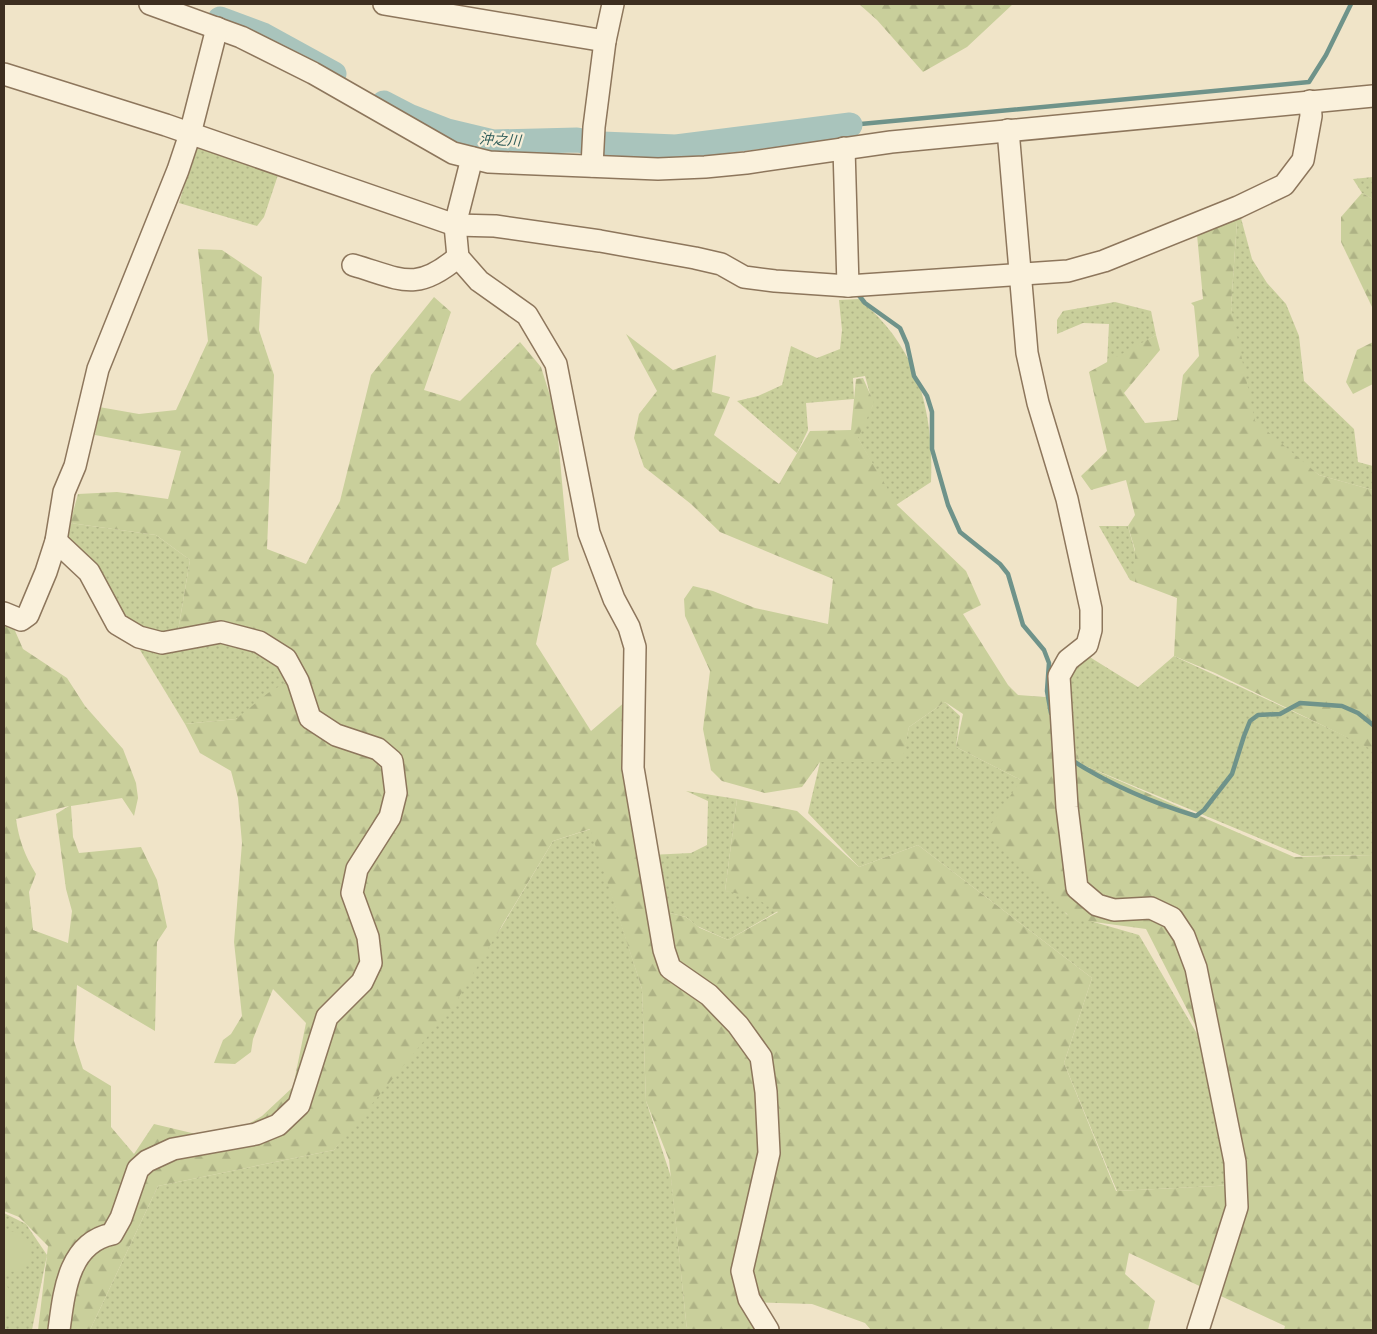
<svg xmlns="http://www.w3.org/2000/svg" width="1377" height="1334" font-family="'PT Serif','Noto Sans JP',serif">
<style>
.grass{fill:url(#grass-dots)}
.forest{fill:url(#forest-firs);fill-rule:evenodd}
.pitch{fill:#c9cf9b}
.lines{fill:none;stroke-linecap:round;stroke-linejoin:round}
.stream{stroke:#6f938a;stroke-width:4.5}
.river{stroke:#a9c4bc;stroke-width:25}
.minor-casing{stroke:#8d765c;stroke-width:24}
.minor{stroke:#faf1dc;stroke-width:21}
.labels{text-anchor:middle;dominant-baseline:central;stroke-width:4.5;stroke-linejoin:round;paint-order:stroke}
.water-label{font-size:14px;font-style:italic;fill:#2f5d5a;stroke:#f7eed8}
</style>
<defs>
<pattern id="grass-dots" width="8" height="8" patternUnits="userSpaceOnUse" patternTransform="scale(1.25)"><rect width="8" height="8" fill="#c9cf9b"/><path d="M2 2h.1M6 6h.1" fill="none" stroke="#aeb285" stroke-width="1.8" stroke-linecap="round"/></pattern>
<pattern id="forest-firs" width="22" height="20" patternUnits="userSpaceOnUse" patternTransform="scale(1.25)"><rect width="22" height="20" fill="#c9cf9b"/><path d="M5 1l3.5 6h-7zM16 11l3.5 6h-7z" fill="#aeb285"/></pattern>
</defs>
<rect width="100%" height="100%" fill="#f0e4c8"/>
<!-- grass -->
<g class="grass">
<path d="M197,144l82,28 -15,45 -7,9 -78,-23z"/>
<path d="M1373,177v22l-11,-6 -9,-14z"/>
<path d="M1238,207l14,52 15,24 19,21 13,32 5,45 50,48 4,33 15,4v24l-54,-15 -68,-53 -20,-115z"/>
<path d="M859,299c58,48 75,110 72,183l-35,23 -40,-70 17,-30 -8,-29 -12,2 1,21 -48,4 2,27 -11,23 -60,-52 21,-5 24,-11 9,-39 26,12 23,-9 2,-19 -3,-30z"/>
<path d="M1115,302l36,9 5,24 -49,29 2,-40 -26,-1 -26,11v-14l6,-9z"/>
<path d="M70,523l86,12 34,25 -12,71c-49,10 -89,-54 -118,-86z"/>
<path d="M1099,526h29l7,26v30l-5,-2z"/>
<path d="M254,641l42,36 -60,42 -51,5 -45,-74 5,-3z"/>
<path d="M1080,651l58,36 36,-31 199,93v106l-71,1 -221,-92 -29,-76z"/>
<path d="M945,702l15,14 -4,31 65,33 45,134 73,21 77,131 20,119 -119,6 -53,-128 28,-85 -174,-133 -59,22 -51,-54 12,-51h81l8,-35z"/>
<path d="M686,791l51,8 -12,92 30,2 23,18 -50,29 -31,-14 -11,-9 -20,-5 -16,-57 41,-2 16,-8 1,-44z"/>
<path d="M591,829l51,160 4,112 25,76 16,153h-597l68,-144 176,-36 167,-222 52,-87z"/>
<path d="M4,1213l22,11 21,31 -15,75h-28z"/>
</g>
<!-- forest -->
<g class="forest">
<path d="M859,4h154l-46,43 -44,25 -46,-52z"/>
<path d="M1362,193l11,6v110l-32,-67v-25z"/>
<path d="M1238,207l-7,100 24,114 64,54 54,15v260l-158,-77 -41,-17 3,-58 -42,-16v-32l-7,-24 7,-11 -9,-35 -35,10 -10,-14 26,-25 -18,-79 67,-37 4,15 -36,43 21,30 32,-3 6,-45 16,-19 -5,-50 -3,-3 12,-4 -7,-75z"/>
<path d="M198,249l24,1 40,27 -3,53 15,45 -7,174 39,15 34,-63 31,-126 63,-78 17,15 -27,78 36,11 60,-59 21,25 15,48 13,145 -17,8 -16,76 55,87 42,-36 23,212 10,5 20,5 14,11 28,12 50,-28 -24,-15 -29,-6 12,-92 60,12 62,56 59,-22 174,133 -28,85 52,128 120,-6 -20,-119 -70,-137 -74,-10 -87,-86 36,-53 -65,-33 7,-33 -18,-12 -36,25 -7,35h-82l-18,25 -37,6 -43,-12 -11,-11 -8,-41 7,-58 -25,-55 -1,-17 9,-13 20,5 42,17 73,16 5,-45 -113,-47 -29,-28 -47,-37 -10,-29 5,-24 18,-23 -31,-57 47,36 43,-15 -4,37 18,5 -16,38 65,49 31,-53 41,-1 5,-51 7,-1 11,25 -16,35 39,67 69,66 15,34 -18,9 45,71 10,10 27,2 9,-5 27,72 213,93 79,-2v475h-89l1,-4 -156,-73 -4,21 30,27 -7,29h-277l-6,-7 -53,-19 -71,-2 17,28h-71l-18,-170 -23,-59 -4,-112 -52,-160 -37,12 -97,161 -122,148 -176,36 -68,144h-52l10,-84 -29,-29 -15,-6v-590l8,3 11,25 44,29 18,28 38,43 13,34 2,15 -4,18 -12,-18 -51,8 2,31 6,16 62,-6 16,33 10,47 -10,15 -2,89 -78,-46 -3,56 9,28 28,17v41l23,27 20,-30 67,16 41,-24 31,-29 13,-64 -33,-34 -20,50 -2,13 -16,12 -21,-1 9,-23 8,-6 11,-18 -8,-74 8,-99 -4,-45 -7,-27 -31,-18 -15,-29 51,-5 32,-26 27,-16 -22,-26 -95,-20 12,-71 -34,-25 -86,-12 8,-29 39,-2 51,7 13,-48 -86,-16 4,-28 40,7 37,-4 32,-69zM69,806l-13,8 10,75 6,22 -4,32 -35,-13 -4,-38 7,-18c-11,-18 -17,-34 -20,-55z"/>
<path d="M1373,342v42l-20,10 -7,-12 11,-32z"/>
</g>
<!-- pitch -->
<g class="pitch">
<path d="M4,1232c20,-3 31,11 26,30l-11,10 -15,-1z"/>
<path d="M4,1282c10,11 9,25 0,36z"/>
</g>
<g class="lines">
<!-- stream -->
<g class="stream">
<path d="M850,143v-18l459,-43 17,-27 25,-51"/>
<path d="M857,293l8,10 35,25 7,16 7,32 13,20 5,16v37l16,56 12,27 40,32 8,10 15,51 21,25 5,13 -2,28 4,22"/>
<path d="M1070,759c40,26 80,43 126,57l8,-6 28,-36 12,-38 6,-15 8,-6 22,-1 20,-11 42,3 16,7 15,12"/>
</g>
<!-- river -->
<g class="river">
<path d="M220,19l43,16 71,39"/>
<path d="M384,103l27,14 36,14 46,11 84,-2 25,4 74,3 174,-22"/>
</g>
<!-- minor casing -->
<g class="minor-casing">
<g id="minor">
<path d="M150,4l91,33 72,36 140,80 36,9 23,1 146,6 47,-2 41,-4 145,-21 482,-46"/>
<path d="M384,4l221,37"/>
<path d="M4,74l162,51 289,100 40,1 105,15 95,17 26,6 23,13 31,4 73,5 220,-15 36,-10 134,-54 46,-22 19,-25 8,-44 -1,-15"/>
<path d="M1008,130l19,223 11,50 29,96 24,110v21l-4,15 -19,15 -9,16 8,131 10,81 20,17 17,5 37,-2 21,10 12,18 12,32 39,194 2,45 -39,123"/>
<path d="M844,148l4,138"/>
<path d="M472,158l-17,67 3,32 21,24 48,34 29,49 33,169 25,66 15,28 6,20 -2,121 31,182 6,18 39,27 29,30 23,32 5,35 3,61 -27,118 7,28 19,31"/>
<path d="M592,166l2,-39 11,-86 8,-37"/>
<path d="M353,265c48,14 63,28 105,-8"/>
<path d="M56,541l33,31 28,52 22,13 23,6 59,-11 38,10 27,17 12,22 12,37 26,17 42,14 14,12 4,32 -6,24 -33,52 -5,24 16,44 3,26 -9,19 -35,35 -28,88 -21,20 -22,9 -83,15 -26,12 -9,8 -17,49 -9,16c-44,9 -48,59 -53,96"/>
<path d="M4,613l17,7 7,-5 18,-43 10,-31 8,-49 11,-26 23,-97 80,-199 12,-36 27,-106"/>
</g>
</g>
<!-- minor -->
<use href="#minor" class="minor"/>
</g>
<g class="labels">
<!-- water labels -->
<g class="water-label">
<text transform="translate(500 139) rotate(3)">沖之川</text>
</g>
</g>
<!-- border -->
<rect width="1377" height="1334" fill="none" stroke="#3d2e20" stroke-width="10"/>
</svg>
